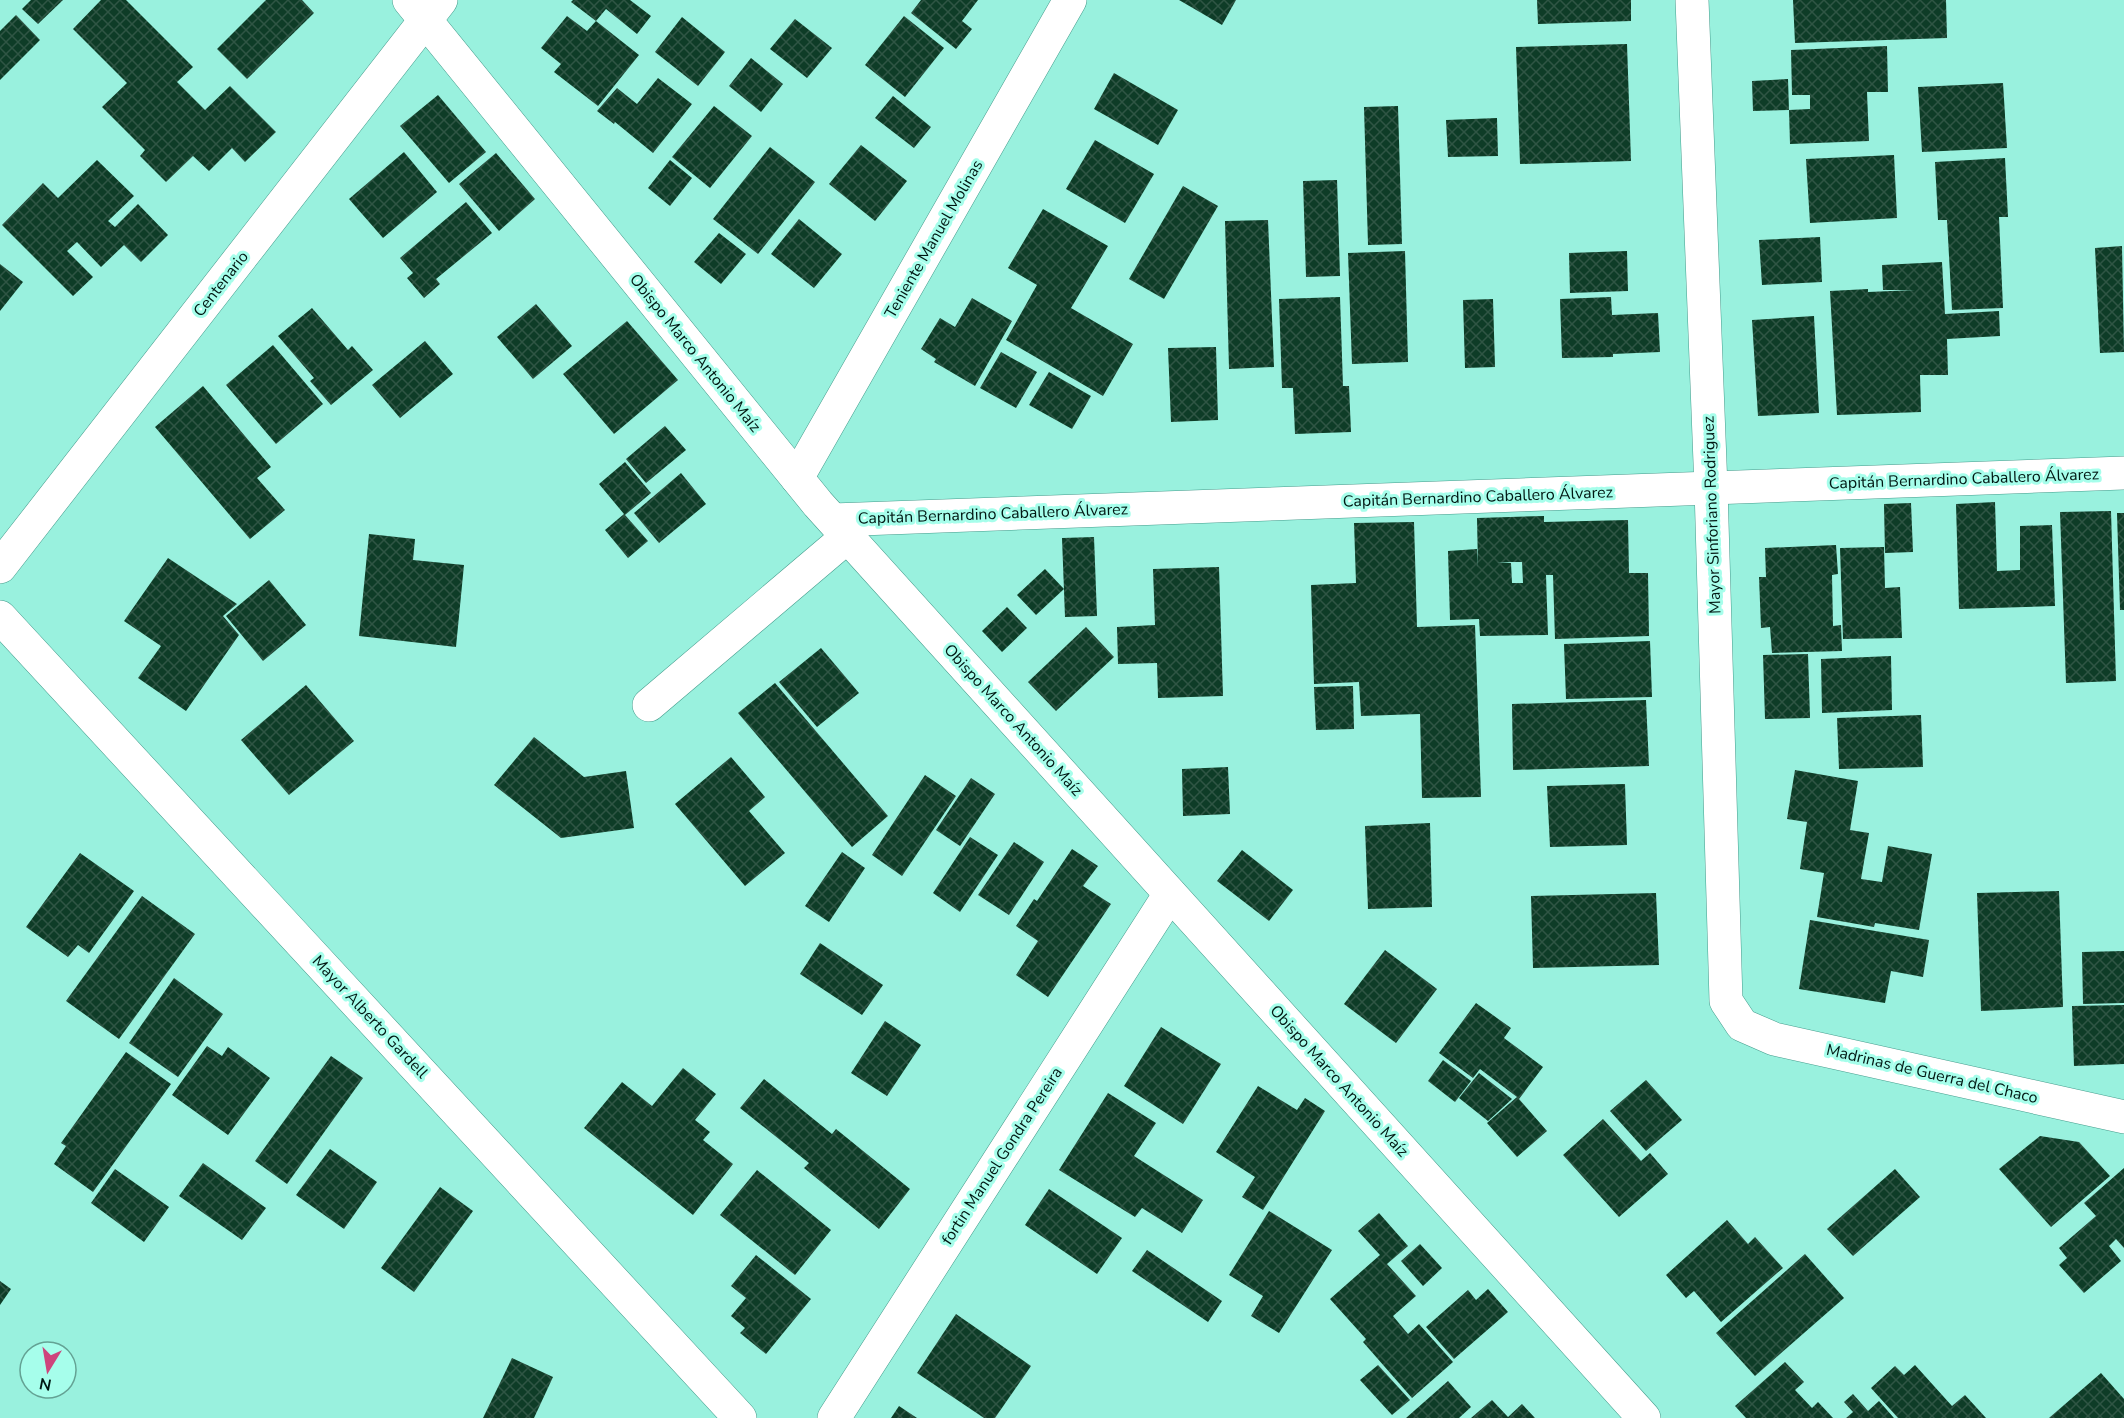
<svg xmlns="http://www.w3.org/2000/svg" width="2124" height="1418" font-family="'Nunito Sans',sans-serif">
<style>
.building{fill:url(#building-cross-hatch);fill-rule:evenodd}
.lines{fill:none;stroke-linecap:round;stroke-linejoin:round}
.street-casing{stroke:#449c8c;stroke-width:34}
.street{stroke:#fff;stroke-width:33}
.labels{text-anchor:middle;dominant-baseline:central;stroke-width:6;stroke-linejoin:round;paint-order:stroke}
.street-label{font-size:16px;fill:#001712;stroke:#a6feeb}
</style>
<defs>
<pattern id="building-cross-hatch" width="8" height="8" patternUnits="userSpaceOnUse" patternTransform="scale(1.5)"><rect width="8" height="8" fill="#0e3c27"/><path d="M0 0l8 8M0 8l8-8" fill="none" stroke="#2f5544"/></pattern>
</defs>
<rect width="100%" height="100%" fill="#99f1de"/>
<!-- building -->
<g class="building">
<path d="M31,0h32l-25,24 -16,-15z"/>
<path d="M101,0h25l67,67 -16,15 28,28 25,-24 46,46 -31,30 -13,-14 -23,23 -16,-15 -27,26 -26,-26 5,-6 -43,-43 25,-24 -54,-54z"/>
<path d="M266,0h36l12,13 -67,66 -30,-30z"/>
<path d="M573,0h57l21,16 -14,18 -31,-25 -10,12 -25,-19z"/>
<path d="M921,0h57l-16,21 10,8 -16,20 -45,-36z"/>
<path d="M1179,0h57l-14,25z"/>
<path d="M1537,0h94v21l-93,3z"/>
<path d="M1793,0h153l1,38 -152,5z"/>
<path d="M16,15l24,25 -40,40v-49z"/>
<path d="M567,16l20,15 9,-10 43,34 -41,51 -44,-34 7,-8 -20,-16z"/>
<path d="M904,16l40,32 -39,49 -40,-32z"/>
<path d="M682,17l43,35 -27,34 -43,-34z"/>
<path d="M795,19l37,29 -25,30 -37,-29z"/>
<path d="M1627,44l4,117 -111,3 -4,-117z"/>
<path d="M1887,46l1,46h-21l2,49 -79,3 -1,-34 21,-1v-14h-18l-1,-45z"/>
<path d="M751,58l32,26 -22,28 -32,-26z"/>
<path d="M1114,73l64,37 -20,35 -64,-36z"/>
<path d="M658,78l34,26 -39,49 -38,-31 -1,2 -17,-13 20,-23 20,16z"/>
<path d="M1788,79l1,31 -36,1 -1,-30z"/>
<path d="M2003,83l4,65 -85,4 -4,-65z"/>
<path d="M438,95l48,57 -37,31 -49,-57z"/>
<path d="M893,96l38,31 -17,21 -39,-30z"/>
<path d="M714,106l38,30 -42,52 -38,-31z"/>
<path d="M1398,106l4,138 -34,1 -4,-138z"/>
<path d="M1497,118l1,38 -50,1 -2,-37z"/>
<path d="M1095,140l59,34 -29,49 -59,-34z"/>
<path d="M861,145l46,36 -32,40 -46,-37z"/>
<path d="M770,147l45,35 -57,72 -45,-35z"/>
<path d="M404,152l33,40 -54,46 -34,-39z"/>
<path d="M496,153l39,46 -36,32 -40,-47z"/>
<path d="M1894,155l3,63 -87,5 -4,-64z"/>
<path d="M2005,158l3,59h-9l4,91 -51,2 -5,-90h-9l-3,-58z"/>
<path d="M97,160l37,36 -26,25 7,6 23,-23 30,31 -27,27 -17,-17 -23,22 -24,-25 -10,9 26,26 -20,19 -71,-71 41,-42 15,15z"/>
<path d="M670,160l22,18 -22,28 -22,-18z"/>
<path d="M1337,180l3,96 -34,1 -3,-96z"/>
<path d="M1183,186l35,20 -54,93 -35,-20z"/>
<path d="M466,202l26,31 -56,46 4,5 -16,14 -17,-20 6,-5 -13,-15z"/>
<path d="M1043,209l65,37 -37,62 62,36 -30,52 -97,-56 31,-55 -29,-17z"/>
<path d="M799,219l43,35 -28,34 -43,-34z"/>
<path d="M1268,220l6,147 -45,2 -4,-148z"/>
<path d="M719,233l27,21 -25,30 -27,-22z"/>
<path d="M1820,237l2,45 -60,3 -3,-45z"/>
<path d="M2122,246l2,106 -24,1 -5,-105z"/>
<path d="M1405,251l3,111 -56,2 -4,-111z"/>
<path d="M1627,251l1,40 -58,2 -1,-40z"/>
<path d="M1942,262l3,52 54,-3 1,25 -53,3 1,36h-28l1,37 -84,3 -7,-124 38,-2v3l47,-2h-32l-1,-25z"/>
<path d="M0,264l23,18 -23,29z"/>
<path d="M1340,297l3,89h6l2,46 -56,2 -2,-46h-11l-3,-89z"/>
<path d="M1611,297l1,18 46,-2 2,39 -47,2v3l-51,1 -2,-59z"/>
<path d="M972,298l40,23 -37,65 -41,-24 2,-3 -15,-10 19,-31 15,9z"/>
<path d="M1493,299l2,68 -30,1 -2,-68z"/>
<path d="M536,304l36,42 -39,33 -36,-42z"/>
<path d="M312,308l36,42 4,-4 21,24 -42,35 -21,-24 4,-3 -36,-42z"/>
<path d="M1814,316l5,97 -61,3 -6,-96z"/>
<path d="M627,321l51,59 -64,54 -51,-60z"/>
<path d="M425,341l28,33 -53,44 -28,-33z"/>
<path d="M273,345l50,59 -47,40 -50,-59z"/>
<path d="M1216,347l2,73 -47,2 -3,-74z"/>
<path d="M1001,352l36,20 -21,36 -36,-20z"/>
<path d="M1049,372l42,24 -19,33 -43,-24z"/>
<path d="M203,386l68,81 -14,11 28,32 -35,29 -95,-112z"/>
<path d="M665,426l21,24 -40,33 -20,-24z"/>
<path d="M625,462l26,31 -26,22 23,26 -20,17 -23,-28 19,-16 -25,-30z"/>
<path d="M681,473l25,31 -47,39 -25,-30z"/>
<path d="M1995,502l2,69 23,-1v-44l32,-1 3,81 -96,3 -3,-105z"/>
<path d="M1911,503l2,49 -28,1 -1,-49z"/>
<path d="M2111,511l5,170 -50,2 -6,-171z"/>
<path d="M2117,513h7v97h-4z"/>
<path d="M1544,516v6l84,-2 1,53h19l1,63 -94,3 -2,-64h-7l2,60 -68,1 -1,-17 -29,1 -2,-69 29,-2 1,18 -1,-49zM1497,562h25l1,21h-11l-1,-20z"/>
<path d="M1414,522l3,105 58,-2 6,172 -59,1 -2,-84 -59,2 -2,-34 -45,2 -3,-99 45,-2 -2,-60z"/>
<path d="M369,534l46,5 -2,21 51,5 -8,82 -97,-11z"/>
<path d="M1094,537l3,79 -32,1 -3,-79z"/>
<path d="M1836,545l2,29 -6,1 1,51 8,-1 1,26 -70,2 -2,-26 -9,1 -2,-51h7l-1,-29z"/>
<path d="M1884,547l1,41 15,-1 2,51 -59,1 -3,-91z"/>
<path d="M168,558l69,46 -14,12 16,19 -53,76 -48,-33 23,-32 -37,-25z"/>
<path d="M1219,567l4,129 -65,2 -1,-35 -39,1 -1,-37 38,-2 -2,-56z"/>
<path d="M1045,569l19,20 -28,26 -19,-20z"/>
<path d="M269,580l37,45 -43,36 -37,-45z"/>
<path d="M1007,607l20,21 -25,24 -20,-21z"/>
<path d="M1086,627l28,30 -58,54 -28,-29z"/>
<path d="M1650,641l2,56 -86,2 -2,-55z"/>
<path d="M821,648l38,45 -42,34 -38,-45z"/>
<path d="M1808,654l2,64 -45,1 -2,-64z"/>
<path d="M1891,656l1,54 -70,3 -1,-54z"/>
<path d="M775,683l113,133 -36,31 -114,-134z"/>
<path d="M306,685l48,56 -65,54 -48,-55z"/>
<path d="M1353,686l1,43 -38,1 -2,-43z"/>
<path d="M1646,700l3,66 -136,4 -1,-66z"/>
<path d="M1921,715l2,52 -84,2 -2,-51z"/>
<path d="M534,737l50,40 42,-6 8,57 -73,10 -67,-53z"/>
<path d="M731,757l34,40 -16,14 36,42 -40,33 -70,-82z"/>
<path d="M1228,767l2,47 -47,2 -1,-47z"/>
<path d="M1795,770l63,11 -8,49 19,3 -8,46 21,3 6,-36 44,8 -13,76 -44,-7 -1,4 -57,-10 7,-44 -24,-4 7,-47 -20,-3z"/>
<path d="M925,775l31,21 -54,80 -30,-21z"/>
<path d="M971,778l24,16 -35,52 -24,-16z"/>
<path d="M1625,784l2,61 -77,2 -3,-61z"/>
<path d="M1430,823l2,84 -64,2 -3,-83z"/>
<path d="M970,837l28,18 -38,57 -27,-19z"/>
<path d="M1014,842l30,20 -35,53 -31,-20z"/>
<path d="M1072,849l26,17 -15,20 28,18 -63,93 -32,-22 22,-34 -22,-15 18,-27 3,2z"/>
<path d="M1242,850l51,40 -24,31 -52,-40z"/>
<path d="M842,852l23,16 -36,54 -24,-16z"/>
<path d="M80,853l54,38 -45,62 -11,-8 -10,12 -42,-30z"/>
<path d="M2059,891l4,116 -82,4 -4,-118z"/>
<path d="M1656,893l3,72 -126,3 -2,-72z"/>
<path d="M142,896l53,38 -76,105 -53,-38z"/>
<path d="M1810,920l119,20 -6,37 -32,-6 -6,32 -86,-14z"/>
<path d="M820,943l63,42 -21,30 -62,-41z"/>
<path d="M1385,950l52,39 -41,54 -52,-39z"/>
<path d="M2124,951v52l-41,1 -1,-52z"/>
<path d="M174,978l49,36 -45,63 -49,-34z"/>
<path d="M1476,1003l35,25 -7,10 39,29 -24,32 28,32 -30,26 -30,-34 30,-26 -37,-28 -7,9 -34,-25z"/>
<path d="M2124,1005v59l-50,2 -2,-60z"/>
<path d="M885,1021l36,24 -34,51 -36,-23z"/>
<path d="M1161,1027l60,37 -38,60 -59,-38z"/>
<path d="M207,1046l15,10 6,-9 42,31 -42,57 -56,-40z"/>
<path d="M126,1052l45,32 -78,108 -39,-28 12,-18 -5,-3z"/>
<path d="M331,1056l32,22 -76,106 -32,-23z"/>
<path d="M1443,1060l28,21 -16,21 -27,-21z"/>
<path d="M683,1068l33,26 -21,26 15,12 -7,8 30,24 -40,51 -109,-87 38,-46 30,24z"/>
<path d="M1479,1073l33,26 -24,22 -29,-23z"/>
<path d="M764,1079l68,55 4,-5 74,60 -31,40 -75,-61 5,-5 -69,-55z"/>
<path d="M1646,1080l36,40 -36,31 -36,-40z"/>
<path d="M1258,1086l39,24 8,-12 20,13 -62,99 -21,-13 13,-20 -39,-25z"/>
<path d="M1108,1093l48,30 -22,33 69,44 -21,33 -40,-25 -7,9 -76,-47z"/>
<path d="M1603,1119l38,42 9,-8 18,21 -49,43 -56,-62z"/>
<path d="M2040,1136l39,6 31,34 -59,51 -52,-58z"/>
<path d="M330,1149l47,33 -33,47 -48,-34z"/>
<path d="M203,1163l63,45 -24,32 -63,-44z"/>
<path d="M2124,1168v80l-8,-9 -7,7 12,15 -37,32 -25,-28 8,-7 -8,-10 37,-32 -12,-13z"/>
<path d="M115,1169l54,38 -25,35 -53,-39z"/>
<path d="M1895,1169l25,28 -67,59 -26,-27z"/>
<path d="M757,1170l74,60 -36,45 -75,-60z"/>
<path d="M440,1187l33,24 -59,81 -33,-24z"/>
<path d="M1049,1189l73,49 -25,36 -72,-49z"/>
<path d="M1269,1211l63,39 -53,83 -28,-17 12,-20 -34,-21z"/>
<path d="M1379,1213l29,33 -21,18 29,32 -23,20 15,18 11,-10 34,38 -41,36 -49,-56 3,-3 -36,-40 50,-44 -22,-24z"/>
<path d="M1727,1220l21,24 7,-7 28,31 -62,54 -27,-31 -8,7 -20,-23z"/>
<path d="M1420,1244l22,24 -19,18 -22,-25z"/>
<path d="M1147,1250l75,51 -14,21 -76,-51z"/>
<path d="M1805,1254l39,44 -89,78 -39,-43z"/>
<path d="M756,1255l55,44 -45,55 -26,-21 5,-5 -14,-12 15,-18 -15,-12z"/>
<path d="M0,1281l11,8 -11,16z"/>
<path d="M1488,1289l20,23 -54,47 -28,-32 42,-37 8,10z"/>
<path d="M956,1314l75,52 -36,52h-11l-67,-45z"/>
<path d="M512,1358l41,19 -19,41h-51z"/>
<path d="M1785,1362l19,20 -9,8 17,18 6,-6 15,16h-87l-11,-12z"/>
<path d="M1378,1365l32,35 -18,15 -32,-35z"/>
<path d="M1915,1365l37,41 13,-11 21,23h-88l-27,-30 24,-22 9,9z"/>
<path d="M2101,1373l23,26v19h-75z"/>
<path d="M1448,1381l23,26 -12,11h-53z"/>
<path d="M1853,1394l15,17 11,-10 15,17h-48l7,-6 -9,-10z"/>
<path d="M1492,1400l16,17 14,-13 13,14h-64z"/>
<path d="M899,1406l18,12h-26z"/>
</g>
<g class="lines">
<!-- street casing -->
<g class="street-casing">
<g id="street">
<path d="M409,0l409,504 826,914"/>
<path d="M1692,0l19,488 15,513 16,24 32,14 350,78"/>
<path d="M797,478l273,-478"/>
<path d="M833,520l1291,-47"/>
<path d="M0,567l441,-567"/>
<path d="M0,617l740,801"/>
<path d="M649,705l198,-168"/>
<path d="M834,1418l336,-524"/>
</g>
</g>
<!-- street -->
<use href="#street" class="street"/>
</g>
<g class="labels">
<!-- street labels -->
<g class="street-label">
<text transform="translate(934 239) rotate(-60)">Teniente Manuel Molinas</text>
<text transform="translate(221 284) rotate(-52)">Centenario</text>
<text transform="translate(695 353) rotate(51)">Obispo Marco Antonio Maíz</text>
<text transform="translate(1964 479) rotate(-2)">Capitán Bernardino Caballero Álvarez</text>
<text transform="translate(1478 497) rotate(-2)">Capitán Bernardino Caballero Álvarez</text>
<text transform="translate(993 514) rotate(-2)">Capitán Bernardino Caballero Álvarez</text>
<text transform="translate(1712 515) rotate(-92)">Mayor Sinforiano Rodriguez</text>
<text transform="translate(1013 720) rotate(48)">Obispo Marco Antonio Maíz</text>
<text transform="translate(370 1017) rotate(47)">Mayor Alberto Gardell</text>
<text transform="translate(1932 1074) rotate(13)">Madrinas de Guerra del Chaco</text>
<text transform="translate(1339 1081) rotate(48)">Obispo Marco Antonio Maíz</text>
<text transform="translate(1002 1156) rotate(-57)">fortin Manuel Gondra Pereira</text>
</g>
</g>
<!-- north arrow -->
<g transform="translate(48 1370) rotate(191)"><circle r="28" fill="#a6feeb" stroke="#64a294" stroke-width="1.5"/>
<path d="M0-4.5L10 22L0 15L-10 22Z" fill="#ce447c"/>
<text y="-9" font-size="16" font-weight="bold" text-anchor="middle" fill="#001712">N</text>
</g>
</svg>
